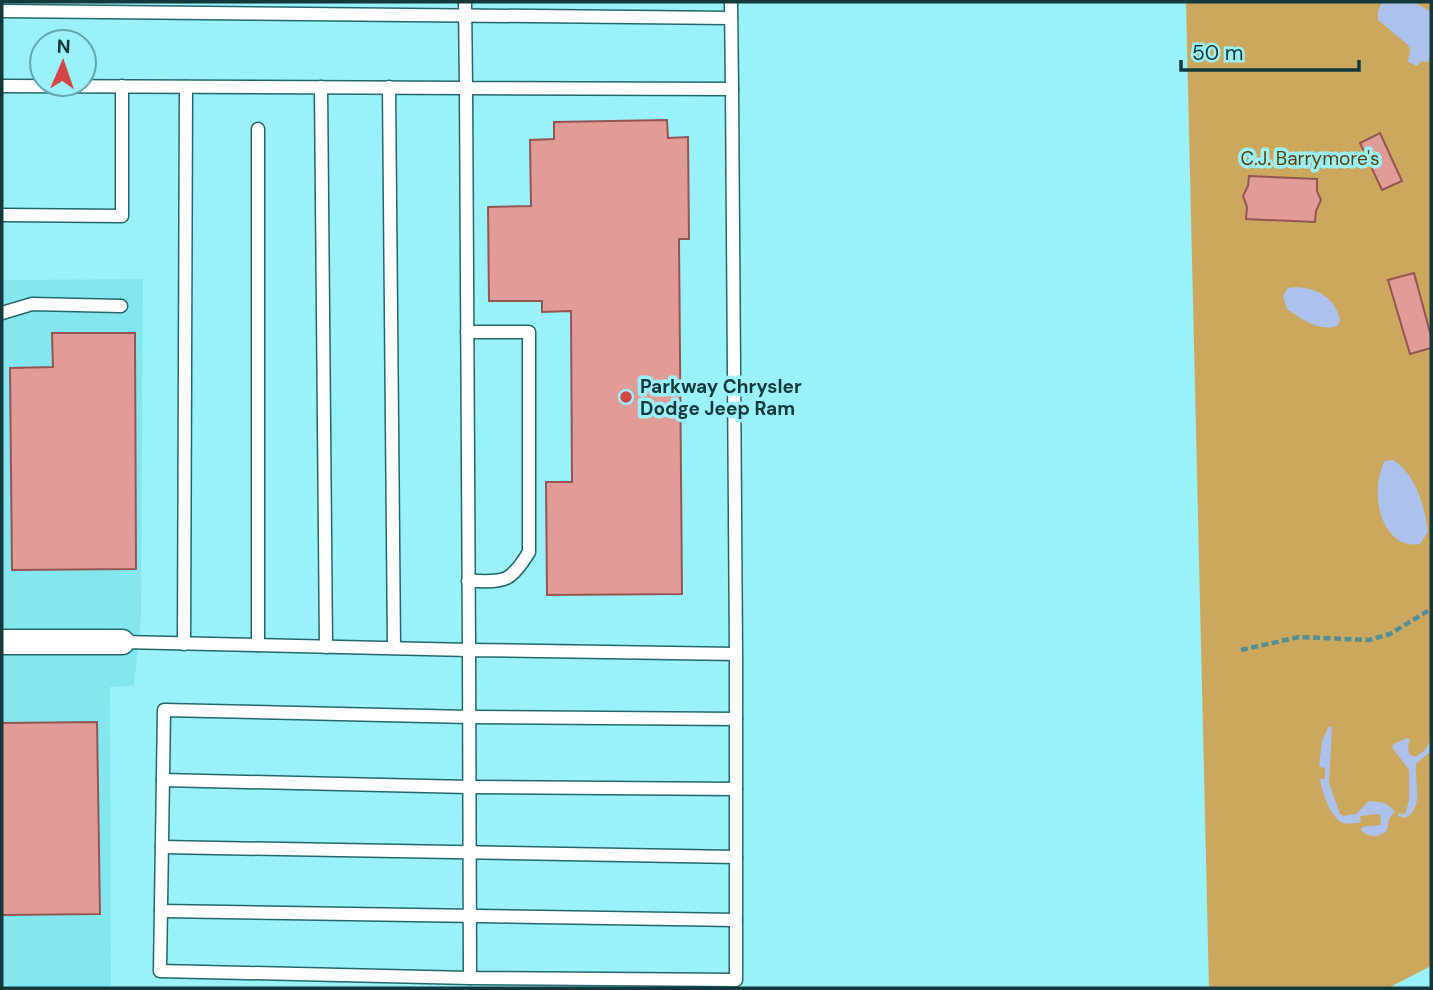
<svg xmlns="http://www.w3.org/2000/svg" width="1433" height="990" font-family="'DM Sans',sans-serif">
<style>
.built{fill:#84e7f0}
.green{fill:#cca85f}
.water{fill:#acc2ed}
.building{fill:#e19c97;stroke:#945652;stroke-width:2}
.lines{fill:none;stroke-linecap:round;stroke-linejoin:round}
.lane-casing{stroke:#23676d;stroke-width:15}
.street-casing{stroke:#23676d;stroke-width:27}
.path{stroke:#538f95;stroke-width:4.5;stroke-dasharray:7 3.5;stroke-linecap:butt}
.lane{stroke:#fff;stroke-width:12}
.street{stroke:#fff;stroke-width:24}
.poi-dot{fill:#d44547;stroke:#9bf1f9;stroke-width:2.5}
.labels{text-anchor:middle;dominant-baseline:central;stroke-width:7;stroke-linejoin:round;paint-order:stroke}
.park-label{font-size:19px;fill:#5a4206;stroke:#9bf1f9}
.poi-label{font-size:19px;font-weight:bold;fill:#14393c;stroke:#9bf1f9;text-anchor:start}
</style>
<rect width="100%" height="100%" fill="#9bf1f9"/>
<!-- built -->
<path class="built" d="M143,279l-2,340 -7,67 -24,1 1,301h-109v-708z"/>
<!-- green -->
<path class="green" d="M1186,2h245v964l-43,22h-179z"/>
<!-- water -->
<g class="water">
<path d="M1382,2h32l17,10v46h-2l-1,4 -7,-1 -4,5 -9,-4 2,-12 -2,-5 -30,-25v-9z"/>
<path d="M1297,287c22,2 38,11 43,33l-3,6c-19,6 -35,-7 -50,-17l-4,-13 5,-8z"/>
<path d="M1393,460c23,14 32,48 35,72l-8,12c-41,6 -51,-55 -35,-83z"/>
<path d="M1329,726l3,2 -3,55 11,31 3,2 13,-2 13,-13 16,2 10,8 -6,8 -2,11c-9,8 -18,8 -26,0l1,-3 19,-2 -1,-11 -20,2 1,7c-5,-1 -12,2 -17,0 -12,-2 -23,-33 -24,-44h5v-11l-6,-1 3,-26z"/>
<path d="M1408,738l2,2 -2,6 1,8 6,3 9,-6 7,-11v11l-15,13c-2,18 9,44 -11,54l-7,-2 1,-3 6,1 4,-13v-31l-17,-23 1,-3z"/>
</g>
<!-- building -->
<g class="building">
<path d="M667,120l1,18 20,-1 1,102h-10l3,355 -135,1 -1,-113h26l-1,-171 -29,1v-11h-53l-1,-94 43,-1 -1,-66 24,-1v-17z"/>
<path d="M1380,133l22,48 -20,9 -22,-47z"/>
<path d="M1249,176l68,3v12l4,9 -5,11 -1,11 -69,-3 1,-12 -4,-11 5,-10z"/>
<path d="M1414,273l17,63v12l-21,6 -22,-74z"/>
<path d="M52,333h83l1,236 -124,1 -2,-202 43,-1z"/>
<path d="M97,722l3,192 -98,1v-192z"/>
</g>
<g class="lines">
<!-- lane casing -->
<g class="lane-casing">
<g id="lane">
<path d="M465,2l1,86 266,1 -1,-87"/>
<path d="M2,11l729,7"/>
<path d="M2,86l464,2 3,562 -347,-8"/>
<path d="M321,87l5,560"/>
<path d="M389,87l5,561"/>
<path d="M732,89l4,565 -267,-4 1,328 266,2v-326"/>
<path d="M258,129v516"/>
<path d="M2,215l120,1v-130"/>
<path d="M2,313l30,-9 89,2"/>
<path d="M467,332h62v220c-20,33 -25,29 -61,29"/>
<path d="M184,644l2,-557"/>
<path d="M163,780l306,7 267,2"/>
<path d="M162,847l574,10"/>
<path d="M161,911l575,9"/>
<path d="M470,978l-310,-7 4,-261 305,7 267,2"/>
</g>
</g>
<!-- street casing -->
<g class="street-casing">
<path id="street" d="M2,642h120"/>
</g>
<!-- path -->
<path class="path" d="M1241,650l58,-13 70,3 21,-6 41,-25"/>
<!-- lane -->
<use href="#lane" class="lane"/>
<!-- street -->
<use href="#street" class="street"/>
</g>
<!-- markers -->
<circle class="poi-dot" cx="626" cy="397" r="7"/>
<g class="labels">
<!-- park labels -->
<g class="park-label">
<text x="1310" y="158">C.J. Barrymore's</text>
</g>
<!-- poi labels -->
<g class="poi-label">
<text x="640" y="386">Parkway Chrysler<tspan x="640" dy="22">Dodge Jeep Ram</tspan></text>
</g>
</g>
<!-- border -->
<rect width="1433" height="990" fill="none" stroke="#14393c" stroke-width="7"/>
<!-- north arrow -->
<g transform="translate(63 63) rotate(2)"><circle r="33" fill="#9bf1f9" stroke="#65a7ad" stroke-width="2"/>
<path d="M0-5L12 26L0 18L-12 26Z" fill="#d44547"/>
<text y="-10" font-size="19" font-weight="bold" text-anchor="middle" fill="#14393c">N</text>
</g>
<!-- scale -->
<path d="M1181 60v10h178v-10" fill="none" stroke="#14393c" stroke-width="3.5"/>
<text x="1192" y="60" font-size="21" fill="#14393c" stroke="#9bf1f9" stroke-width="5" paint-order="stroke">50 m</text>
</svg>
